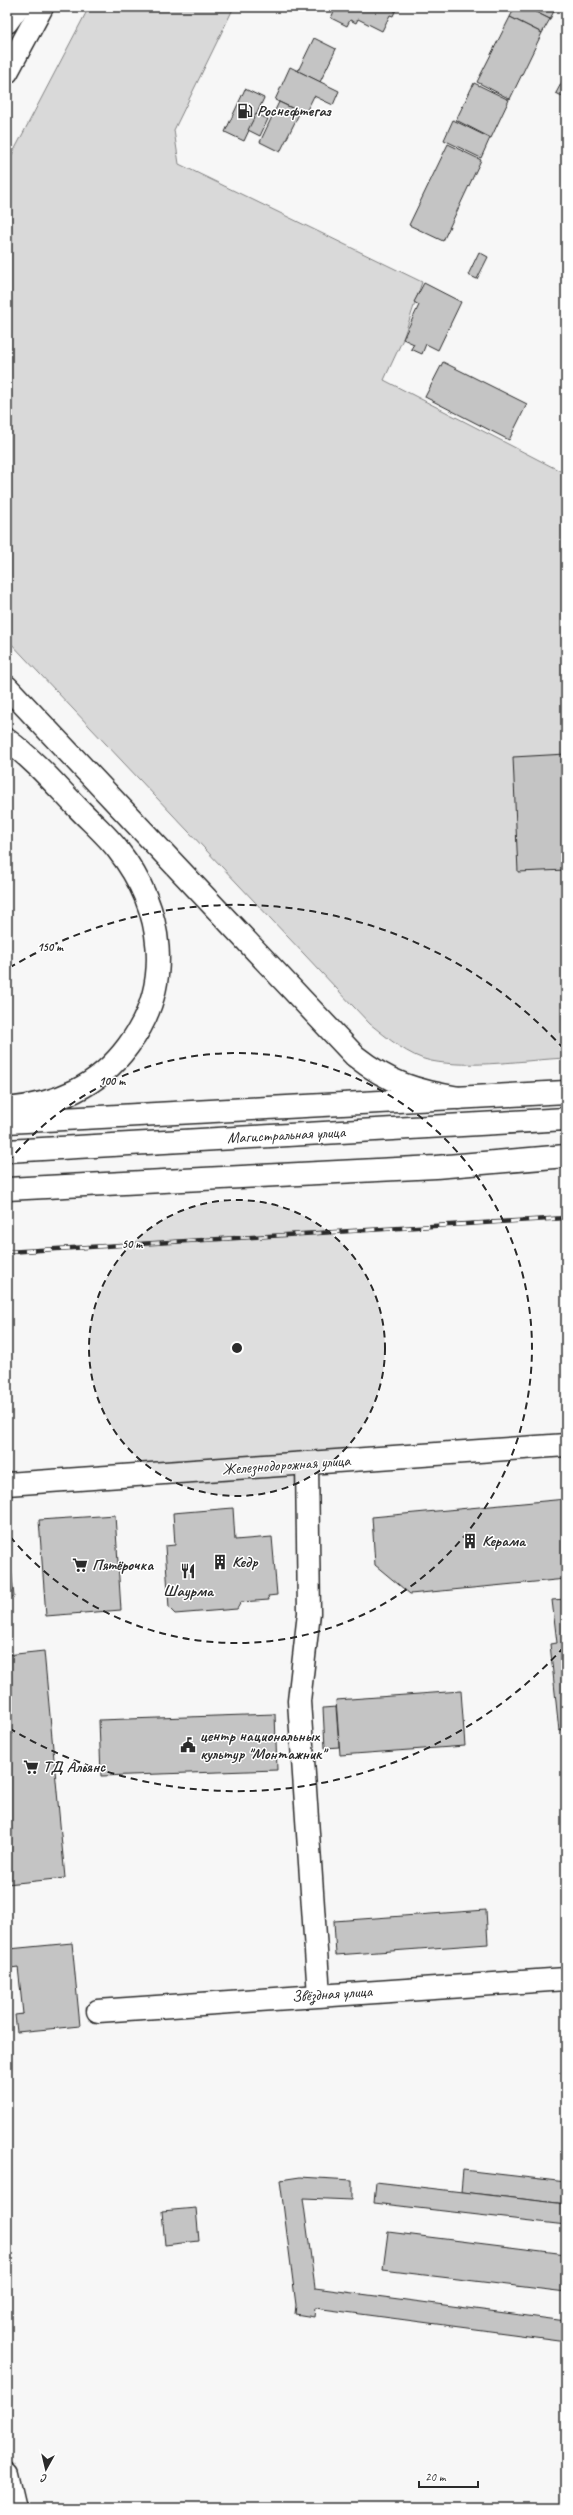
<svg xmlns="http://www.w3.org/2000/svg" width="573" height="2515" font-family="Caveat,sans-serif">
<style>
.green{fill:#d9d9d9;stroke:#828282}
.building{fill:#c4c4c4;stroke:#2b2b2b}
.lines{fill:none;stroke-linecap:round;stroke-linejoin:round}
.minor-casing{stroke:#2b2b2b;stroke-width:25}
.major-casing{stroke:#2b2b2b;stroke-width:25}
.minor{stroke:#fff;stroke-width:22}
.major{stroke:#fff;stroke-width:22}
.rail-casing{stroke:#2b2b2b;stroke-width:4.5}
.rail{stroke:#fff;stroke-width:3;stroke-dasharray:9;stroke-linecap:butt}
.ring{fill:none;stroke:#2b2b2b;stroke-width:2;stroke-dasharray:7 5}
.labels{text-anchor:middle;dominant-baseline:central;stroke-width:3;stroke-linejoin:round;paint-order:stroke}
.poi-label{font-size:16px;font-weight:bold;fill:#2b2b2b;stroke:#fff;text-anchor:start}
.street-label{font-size:16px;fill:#2b2b2b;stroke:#fff}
.centre{fill:#2b2b2b;stroke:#fff;stroke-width:2}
.ring-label{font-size:12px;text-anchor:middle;font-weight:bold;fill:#2b2b2b;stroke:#fff;stroke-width:3;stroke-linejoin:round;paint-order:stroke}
</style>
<rect width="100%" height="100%" fill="#f7f7f7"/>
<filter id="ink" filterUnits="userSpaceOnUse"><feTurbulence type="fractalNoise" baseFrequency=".025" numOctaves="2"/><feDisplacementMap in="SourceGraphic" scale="8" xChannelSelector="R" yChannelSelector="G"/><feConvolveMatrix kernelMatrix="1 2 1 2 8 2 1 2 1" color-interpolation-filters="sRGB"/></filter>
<g filter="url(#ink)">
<!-- green -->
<path class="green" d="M89,7h145l-60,123 5,34 243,118 -19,57 -19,41 182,94v584c-42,2 -94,11 -135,3 -23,-5 -43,-23 -61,-37l-363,-385v-475z"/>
<!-- building -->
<g class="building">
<path d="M336,7h61l-4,9 -3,-1 -8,16 -24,-12 -2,4 -6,-3 -3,6 -16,-8z"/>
<path d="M515,7h11l24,12 -8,14 -32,-16z"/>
<path d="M526,7h30l-6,12z"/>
<path d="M510,17l32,16 -32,66 -33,-17z"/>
<path d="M314,38l22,11 -16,33 -22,-11z"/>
<path d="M290,67l49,24 -6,14 -19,-9 -9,18 -30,-14z"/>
<path d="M563,80l3,2v16l-10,-5z"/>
<path d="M474,83l35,17 -18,38 -35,-18z"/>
<path d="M245,89l19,9 -20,43 -19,-9z"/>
<path d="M279,102l21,10 -20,40 -20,-10z"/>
<path d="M256,114l12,5 -8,17 -12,-6z"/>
<path d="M453,120l37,18 -9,20 -37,-18z"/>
<path d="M448,144l33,16 -38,81 -34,-16z"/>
<path d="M479,252l9,5 -11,22 -9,-4z"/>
<path d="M424,283l37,19 -23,48 -12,-6 -4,10 -11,-5 3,-5 -11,-5 16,-34 -5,-3z"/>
<path d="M443,362l84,42 -18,36 -84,-43z"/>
<path d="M566,754v116l-48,2 -5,-115z"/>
<path d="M566,1499v80l-156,15 -35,-29 -3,-48z"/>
<path d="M233,1508l2,32 37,-3 5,58 -9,1 1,4 -28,2 -4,7 -62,5 -6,-6 -4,-62 10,-1 -2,-32z"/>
<path d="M115,1515l6,95 -75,6 -7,-96z"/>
<path d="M7,1557h3l4,40h-7z"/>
<path d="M566,1599v131l-7,1 -9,-87 7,-1 -5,-43z"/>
<path d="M44,1651l21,227 -58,6v-229z"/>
<path d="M461,1691l4,55 -125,9 -4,-55z"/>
<path d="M336,1707l3,40 -14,1 -2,-40z"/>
<path d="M275,1714l2,56 -176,6 -2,-56z"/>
<path d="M486,1910l2,34 -152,11 -2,-34z"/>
<path d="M72,1943l8,83 -63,6 -2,-17 8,-1 -5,-47 -7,1 -2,-19z"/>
<path d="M463,2170l103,12v22l-105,-12z"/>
<path d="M300,2177l52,3v20l-49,-2 12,90 251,33v20l-251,-33 -1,9 -19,-3 1,-9 -16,-125z"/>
<path d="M376,2182l190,22v21l-192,-22z"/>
<path d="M196,2208l3,33 -34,4 -3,-34z"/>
<path d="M388,2232l178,22v38l-183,-22z"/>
</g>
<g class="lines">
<!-- minor casing -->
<g class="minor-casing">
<g id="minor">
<path d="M307,1463l2,150 -10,88 20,294"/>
<path d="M7,1484l559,-39"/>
<path d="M98,2011l468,-32"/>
</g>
</g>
<!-- major casing -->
<g class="major-casing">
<g id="major">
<path d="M7,22l11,-15"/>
<path d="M7,72l35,-65"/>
<path d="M7,687l348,369c34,27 61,35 104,42"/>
<path d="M7,740c26,19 46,42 68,65 14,15 31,29 43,45 46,59 56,135 10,196 -30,41 -71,58 -121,63"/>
<path d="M7,1122l559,-30"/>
<path d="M7,1151l559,-32"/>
<path d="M7,1189l429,-22 130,-11"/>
<path d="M7,2474l8,34"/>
</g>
</g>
<!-- minor -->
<use href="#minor" class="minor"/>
<!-- major -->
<use href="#major" class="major"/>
<!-- rail casing -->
<g class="rail-casing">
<path id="rail" d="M7,1252l559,-34"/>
</g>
<!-- rail -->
<use href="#rail" class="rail"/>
</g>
</g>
<!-- distance rings -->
<circle cx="237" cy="1348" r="148" fill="#2b2b2b" fill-opacity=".12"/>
<g class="ring">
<circle cx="237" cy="1348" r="148"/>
<path d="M8 1162A295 295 0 1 1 8 1534"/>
<path d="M564 1647A443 443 0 0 1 9 1728M9 968A443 443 0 0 1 564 1049"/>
</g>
<!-- icons -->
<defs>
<g id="fuel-bare" transform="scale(1.2)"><path d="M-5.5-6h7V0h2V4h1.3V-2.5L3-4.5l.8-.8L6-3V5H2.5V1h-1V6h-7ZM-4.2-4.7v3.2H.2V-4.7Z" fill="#2b2b2b" stroke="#fff" stroke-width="2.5" paint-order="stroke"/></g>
<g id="building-bare" transform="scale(1.2)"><path d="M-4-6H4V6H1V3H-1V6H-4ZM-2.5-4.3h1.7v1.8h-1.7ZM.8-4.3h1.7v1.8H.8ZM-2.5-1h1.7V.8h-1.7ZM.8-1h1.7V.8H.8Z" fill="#2b2b2b" stroke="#fff" stroke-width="2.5" paint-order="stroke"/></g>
<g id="supermarket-bare" transform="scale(1.2)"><path d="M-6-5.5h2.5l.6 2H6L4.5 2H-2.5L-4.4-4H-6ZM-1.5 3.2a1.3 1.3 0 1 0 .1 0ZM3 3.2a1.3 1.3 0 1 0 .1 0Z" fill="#2b2b2b" stroke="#fff" stroke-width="2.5" paint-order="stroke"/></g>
<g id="restaurant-bare" transform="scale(1.2)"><path d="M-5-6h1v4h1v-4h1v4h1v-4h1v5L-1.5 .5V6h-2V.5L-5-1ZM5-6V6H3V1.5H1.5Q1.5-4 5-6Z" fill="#2b2b2b" stroke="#fff" stroke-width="2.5" paint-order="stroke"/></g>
<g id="civic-bare" transform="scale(1.2)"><path d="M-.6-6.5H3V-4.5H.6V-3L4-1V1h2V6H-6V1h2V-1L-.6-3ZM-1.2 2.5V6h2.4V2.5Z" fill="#2b2b2b" stroke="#fff" stroke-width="2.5" paint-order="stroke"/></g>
</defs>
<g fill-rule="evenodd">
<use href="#fuel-bare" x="245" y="111"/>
<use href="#building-bare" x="470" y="1541"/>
<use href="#building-bare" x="220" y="1562"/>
<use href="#supermarket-bare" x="80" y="1565"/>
<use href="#restaurant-bare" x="188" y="1571"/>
<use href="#civic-bare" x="188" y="1745"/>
<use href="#supermarket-bare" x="31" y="1767"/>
</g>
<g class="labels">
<!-- poi labels -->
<g class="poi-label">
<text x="257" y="111">Роснефтегаз</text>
<text x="482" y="1541">Керама</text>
<text x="232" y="1562">Кедр</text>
<text x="92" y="1565">Пятёрочка</text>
<text x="188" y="1591" text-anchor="middle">Шаурма</text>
<text x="200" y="1736">центр национальных<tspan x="200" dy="18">культур "Монтажник"</tspan></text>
<text x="43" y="1767">ТД Альянс</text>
</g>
<!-- street labels -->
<g class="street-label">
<text transform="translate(286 1135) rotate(-3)">Магистральная улица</text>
<text transform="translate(286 1465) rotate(-4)">Железнодорожная улица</text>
<text transform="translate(332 1994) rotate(-4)">Звёздная улица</text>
</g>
</g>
<circle cx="237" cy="1348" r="6" class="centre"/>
<g class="ring-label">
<text x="50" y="951">150 m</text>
<text x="112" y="1085">100 m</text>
<text x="132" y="1248">50 m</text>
</g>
<!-- margin -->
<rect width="573" height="2515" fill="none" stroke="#fff" stroke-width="24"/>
<rect x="12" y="12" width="549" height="2491" fill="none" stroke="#2b2b2b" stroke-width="1.5" filter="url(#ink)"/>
<!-- north arrow -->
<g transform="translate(46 2469) rotate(188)" stroke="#ffffff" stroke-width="3" paint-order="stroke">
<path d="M0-3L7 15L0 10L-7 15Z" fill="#2b2b2b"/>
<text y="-6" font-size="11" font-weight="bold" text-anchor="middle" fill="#2b2b2b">С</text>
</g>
<!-- scale -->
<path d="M419 2481v6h59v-6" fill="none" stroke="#2b2b2b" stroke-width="2"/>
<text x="425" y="2481" font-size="12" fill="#2b2b2b" stroke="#ffffff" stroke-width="3" paint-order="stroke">20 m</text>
</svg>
